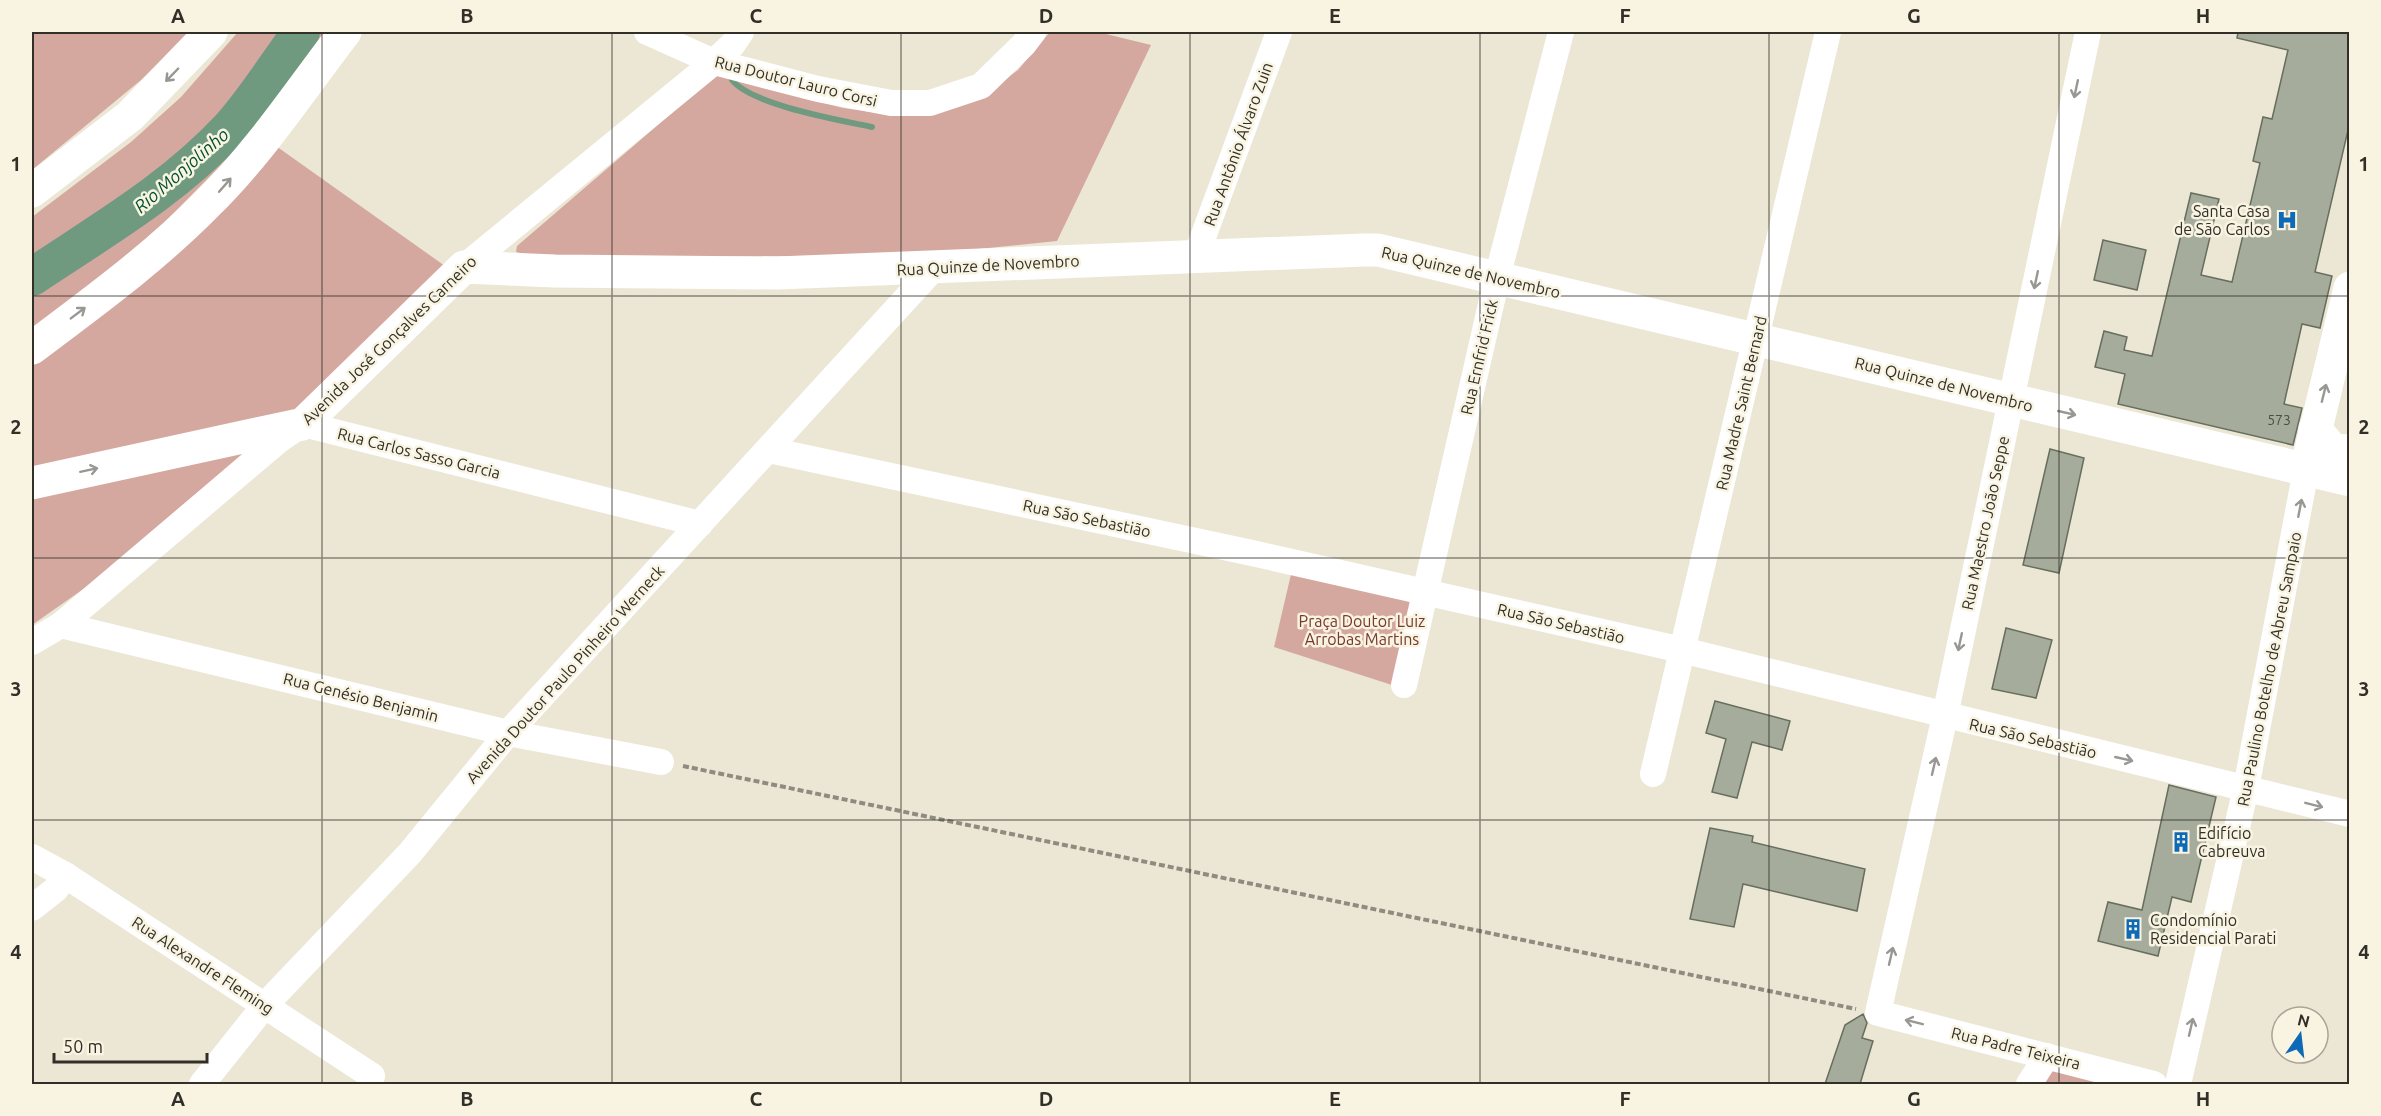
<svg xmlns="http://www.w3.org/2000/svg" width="2381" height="1116" font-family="Ubuntu,sans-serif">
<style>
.green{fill:#d4a89f}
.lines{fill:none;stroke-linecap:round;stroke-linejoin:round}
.stream{stroke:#709a80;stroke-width:6}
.river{stroke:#709a80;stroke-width:38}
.building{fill:#a5ac9b;stroke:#676e5e;stroke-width:1.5}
.path{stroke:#8f8c7f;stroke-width:4;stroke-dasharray:6 3;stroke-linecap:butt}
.minor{stroke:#fff;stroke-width:26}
.major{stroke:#fff;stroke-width:33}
.oneway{stroke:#989794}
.grid{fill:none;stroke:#312f28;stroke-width:1.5;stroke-opacity:0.55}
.labels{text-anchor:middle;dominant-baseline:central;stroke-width:5;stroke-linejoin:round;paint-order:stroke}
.number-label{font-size:14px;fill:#4e4e45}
.street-label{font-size:16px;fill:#312f28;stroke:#f9f4e2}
.poi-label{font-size:16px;fill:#312f28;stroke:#f9f4e2;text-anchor:start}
.park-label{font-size:16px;fill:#77382c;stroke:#f9f4e2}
.water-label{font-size:18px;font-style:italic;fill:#00512f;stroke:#f9f4e2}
.neatline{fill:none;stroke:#312f28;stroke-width:2}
.grid-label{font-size:20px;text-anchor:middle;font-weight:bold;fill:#312f28}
</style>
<rect width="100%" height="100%" fill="#ece7d5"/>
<!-- green -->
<g class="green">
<path d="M32,32h158l-49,48 -109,90z"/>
<path d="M238,32h91l-97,122 -80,81 -120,97v-115l99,-75 50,-45z"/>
<path d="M1050,32h48l53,13 -94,196 -138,14 -378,3 -25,-6 1,-6 199,-171 127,33 49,7 95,-22 31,-23z"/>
<path d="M276,146l169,120 -145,144 -268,67v-111l101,-76z"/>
<path d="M248,449l-149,129 -67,47v-132z"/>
<path d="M1292,570l117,29 4,5 -18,82 -121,-39z"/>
<path d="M2051,1063l81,21h-94z"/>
</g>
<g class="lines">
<!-- stream -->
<path class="stream" d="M732,80c20,25 107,40 140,47"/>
<!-- river -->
<path class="river" d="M32,277c70,-47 139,-86 198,-149 26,-29 48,-65 71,-96"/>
</g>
<!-- building -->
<g class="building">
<path d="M2238,32h111v94l-34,146 17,4 -12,52 -18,-4 -18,80 18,4 -9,37 -175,-41 7,-30 -30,-7 9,-36 23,6 -3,13 28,6 39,-163 28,6 -18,76 31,7 28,-119 -7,-2 10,-44 9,2 16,-69 -51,-12z"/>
<path d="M2103,240l43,10 -9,40 -43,-10z"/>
<path d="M2050,449l34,9 -25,115 -36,-8z"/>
<path d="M2006,628l46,12 -16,58 -44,-9z"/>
<path d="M1715,701l75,20 -8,29 -30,-8 -15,56 -25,-6 14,-53 -20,-6z"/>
<path d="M2169,785l47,12 -25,105 -19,-5 -14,59 -60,-15 10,-39 34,8z"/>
<path d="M1710,828l43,8 -1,6 113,27 -8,42 -114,-27 -9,43 -44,-8z"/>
<path d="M1863,1014l4,9 -5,15 11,3 -13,43h-35l20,-59z"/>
</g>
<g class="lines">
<!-- path -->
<path class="path" d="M683,766l1173,243"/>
<!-- minor -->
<g class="minor">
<path d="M647,32l67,30 104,27 73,14h39l51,-17 43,-42 9,-12"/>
<path d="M2088,32l-143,684 -67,297 276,71"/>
<path d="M1196,256l83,-224"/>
<path d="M464,267l250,-205 19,-18 8,-12"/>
<path d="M769,450l483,103 430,97 668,164"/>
<path d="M61,625l447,108 153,29"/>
<path d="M32,642l29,-17 218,-185 24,-16 397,100"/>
<path d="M1404,685l93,-407 64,-246"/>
<path d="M1653,774l175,-742"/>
<path d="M32,857l33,18 307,201"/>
<path d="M32,908l24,-19 9,-14"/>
<path d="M202,1084l63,-79 145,-152 98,-120 426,-465"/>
<path d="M2029,1084l18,-28"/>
<path d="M2178,1084l68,-296 60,-318"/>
</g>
<!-- major -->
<g class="major">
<path d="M32,191l98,-75 81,-84"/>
<path d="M32,348c61,-46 122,-90 176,-145 52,-51 93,-114 137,-171"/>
<path d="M2315,429l18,21 17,1"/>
<path d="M2306,470l44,-182"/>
<path d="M32,483l271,-59 161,-157 91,4 222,2 587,-23h14l972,230"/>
</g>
</g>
<!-- one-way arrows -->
<defs><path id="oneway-shaft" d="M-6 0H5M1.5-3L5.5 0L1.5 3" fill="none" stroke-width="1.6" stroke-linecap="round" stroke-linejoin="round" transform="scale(1.5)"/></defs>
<g class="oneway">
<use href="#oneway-shaft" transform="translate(172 75) rotate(134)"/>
<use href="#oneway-shaft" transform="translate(2076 89) rotate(102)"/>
<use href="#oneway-shaft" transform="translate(225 185) rotate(-49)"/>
<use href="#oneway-shaft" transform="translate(2036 280) rotate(102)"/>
<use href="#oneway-shaft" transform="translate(78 313) rotate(-37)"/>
<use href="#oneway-shaft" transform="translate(2324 393) rotate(-76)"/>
<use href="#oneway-shaft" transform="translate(2067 413) rotate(13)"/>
<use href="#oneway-shaft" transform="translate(89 470) rotate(-12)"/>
<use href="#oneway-shaft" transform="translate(2300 508) rotate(-79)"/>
<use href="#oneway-shaft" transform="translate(1960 642) rotate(102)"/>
<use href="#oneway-shaft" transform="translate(2124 759) rotate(13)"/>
<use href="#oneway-shaft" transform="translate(1934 766) rotate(-77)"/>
<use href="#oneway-shaft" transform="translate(2314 805) rotate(14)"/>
<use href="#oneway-shaft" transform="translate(1891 956) rotate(-77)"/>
<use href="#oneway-shaft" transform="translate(1914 1022) rotate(-166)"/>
<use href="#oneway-shaft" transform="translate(2191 1027) rotate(-77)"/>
</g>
<!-- grid -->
<path class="grid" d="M322,32v1052M612,32v1052M901,32v1052M1190,32v1052M1480,32v1052M1769,32v1052M2059,32v1052M32,296h2318M32,558h2318M32,820h2318"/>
<!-- icons -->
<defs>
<g id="hospital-bare" transform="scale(1.62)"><path d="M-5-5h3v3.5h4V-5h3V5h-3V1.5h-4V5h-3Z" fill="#0e6ab7" stroke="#f9f4e2" stroke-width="2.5" paint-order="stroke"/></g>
<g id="building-bare" transform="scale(1.62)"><path d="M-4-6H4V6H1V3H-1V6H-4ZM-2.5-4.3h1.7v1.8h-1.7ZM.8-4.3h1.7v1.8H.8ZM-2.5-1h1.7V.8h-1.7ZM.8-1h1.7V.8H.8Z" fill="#0e6ab7" stroke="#f9f4e2" stroke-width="2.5" paint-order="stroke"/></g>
</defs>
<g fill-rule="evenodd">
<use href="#hospital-bare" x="2287" y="220"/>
<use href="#building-bare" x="2181" y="842"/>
<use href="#building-bare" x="2133" y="929"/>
</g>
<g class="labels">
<!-- number labels -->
<g class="number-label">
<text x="2279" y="420">573</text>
</g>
<!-- street labels -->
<g class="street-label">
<text transform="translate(796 81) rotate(14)">Rua Doutor Lauro Corsi</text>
<text transform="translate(1238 144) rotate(-70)">Rua Antônio Álvaro Zuin</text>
<text transform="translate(988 265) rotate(-3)">Rua Quinze de Novembro</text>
<text transform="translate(1471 272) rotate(13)">Rua Quinze de Novembro</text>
<text transform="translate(389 340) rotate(-44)">Avenida José Gonçalves Carneiro</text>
<text transform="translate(1479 357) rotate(-77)">Rua Ernfrid Frick</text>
<text transform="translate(1944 384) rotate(14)">Rua Quinze de Novembro</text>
<text transform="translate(1741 403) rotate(-77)">Rua Madre Saint Bernard</text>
<text transform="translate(419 453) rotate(14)">Rua Carlos Sasso Garcia</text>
<text transform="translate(1087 518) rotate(12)">Rua São Sebastião</text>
<text transform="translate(1985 523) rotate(-78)">Rua Maestro João Seppe</text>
<text transform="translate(1561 623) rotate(13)">Rua São Sebastião</text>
<text transform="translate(2269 669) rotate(-79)">Rua Paulino Botelho de Abreu Sampaio</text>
<text transform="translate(565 674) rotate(-48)">Avenida Doutor Paulo Pinheiro Werneck</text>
<text transform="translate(361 697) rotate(14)">Rua Genésio Benjamin</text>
<text transform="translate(2033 738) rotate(13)">Rua São Sebastião</text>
<text transform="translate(203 965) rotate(33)">Rua Alexandre Fleming</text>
<text transform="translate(2016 1048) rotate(14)">Rua Padre Teixeira</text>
</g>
<!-- poi labels -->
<g class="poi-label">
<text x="2270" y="211" text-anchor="end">Santa Casa<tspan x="2270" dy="18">de São Carlos</tspan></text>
<text x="2198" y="833">Edifício<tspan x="2198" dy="18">Cabreuva</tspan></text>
<text x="2150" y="920">Condomínio<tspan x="2150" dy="18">Residencial Parati</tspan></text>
</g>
<!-- park labels -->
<g class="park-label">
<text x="1362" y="621">Praça Doutor Luiz<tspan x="1362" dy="18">Arrobas Martins</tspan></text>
</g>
<!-- water labels -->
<g class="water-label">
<text transform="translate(181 170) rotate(-41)">Rio Monjolinho</text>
</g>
</g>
<!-- border -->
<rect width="2381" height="1116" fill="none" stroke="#f9f4e2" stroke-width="66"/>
<!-- north arrow -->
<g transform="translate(2300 1035) rotate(14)"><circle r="28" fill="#f9f4e2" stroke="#a9a598" stroke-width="1.5"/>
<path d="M0-4.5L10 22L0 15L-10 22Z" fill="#0e6ab7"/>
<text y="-9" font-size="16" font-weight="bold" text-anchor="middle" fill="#312f28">N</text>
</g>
<!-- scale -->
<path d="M54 1053v9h153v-9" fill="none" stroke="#312f28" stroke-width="3"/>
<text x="63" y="1053" font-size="18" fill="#312f28" stroke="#f9f4e2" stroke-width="4.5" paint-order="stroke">50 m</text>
<rect x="33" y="33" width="2315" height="1050" class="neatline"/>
<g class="grid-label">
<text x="178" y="23">A</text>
<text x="467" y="23">B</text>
<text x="756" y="23">C</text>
<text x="1046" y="23">D</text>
<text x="1335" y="23">E</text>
<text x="1625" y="23">F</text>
<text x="1914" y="23">G</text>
<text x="2203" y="23">H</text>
<text x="16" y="171">1</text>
<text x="2364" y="171">1</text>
<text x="16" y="434">2</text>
<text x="2364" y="434">2</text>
<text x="16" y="696">3</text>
<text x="2364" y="696">3</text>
<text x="16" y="959">4</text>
<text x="2364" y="959">4</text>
<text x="178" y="1106">A</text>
<text x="467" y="1106">B</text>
<text x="756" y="1106">C</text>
<text x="1046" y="1106">D</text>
<text x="1335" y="1106">E</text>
<text x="1625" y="1106">F</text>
<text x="1914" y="1106">G</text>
<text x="2203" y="1106">H</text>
</g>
</svg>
